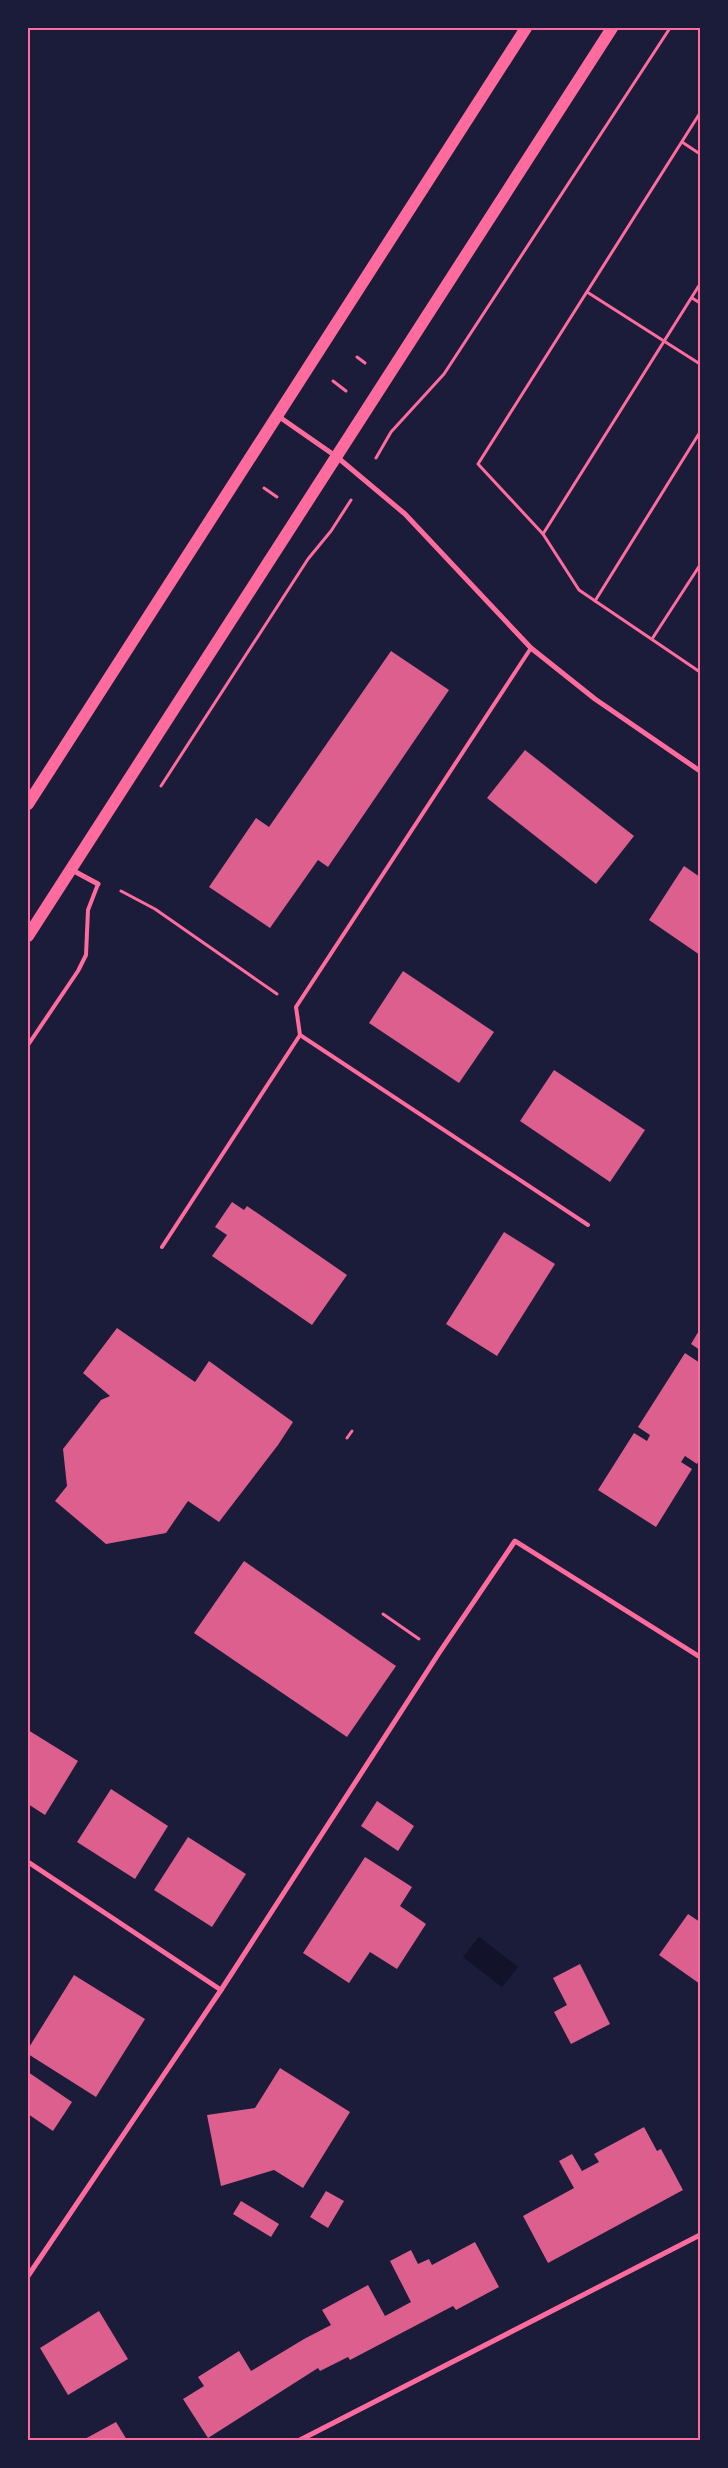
<svg xmlns="http://www.w3.org/2000/svg" width="728" height="2468" font-family="Manrope,sans-serif">
<style>
.water{fill:#12122b}
.building{fill:#dd5f8e}
.lines{fill:none;stroke-linecap:round;stroke-linejoin:round}
.path{stroke:#ff6b9d;stroke-width:3}
.service{stroke:#ff6b9d;stroke-width:4}
.minor{stroke:#ff6b9d;stroke-width:5}
.primary{stroke:#ff6b9d;stroke-width:12}
.neatline{fill:none;stroke:#ff6b9d;stroke-width:2}
</style>
<rect width="100%" height="100%" fill="#1b1b3a"/>
<!-- water -->
<path class="water" d="M479,1937l39,30 -16,20 -39,-30z"/>
<!-- building -->
<g class="building">
<path d="M391,651l58,39 -121,177 -10,-7 -48,68 -61,-41 47,-69 13,9z"/>
<path d="M525,750l109,86 -38,48 -109,-86z"/>
<path d="M684,866l16,11v78l-51,-35z"/>
<path d="M403,971l91,61 -35,51 -90,-60z"/>
<path d="M554,1070l91,60 -35,52 -90,-61z"/>
<path d="M232,1202l12,8 3,-4 100,69 -35,50 -100,-69 15,-21 -12,-8z"/>
<path d="M504,1232l51,32 -58,92 -51,-32z"/>
<path d="M117,1328l78,54 14,-21 84,61 -15,23 -59,77 -31,-21 -22,32 -60,11 -51,-43 12,-15 -4,-37 38,-49 9,-4 -27,-23z"/>
<path d="M700,1329v21l-9,-6z"/>
<path d="M685,1353l15,10v95l-3,6 -12,-8 -4,6 11,7 -36,58 -58,-37 36,-57 13,8 3,-6 -12,-8z"/>
<path d="M244,1561l152,105 -49,71 -153,-104z"/>
<path d="M28,1730l50,31 -33,54 -17,-11z"/>
<path d="M111,1789l57,37 -33,53 -58,-37z"/>
<path d="M377,1801l37,25 -16,25 -37,-25z"/>
<path d="M188,1837l58,37 -34,53 -58,-37z"/>
<path d="M365,1857l47,30 -12,19 26,18 -29,45 -27,-17 -21,31 -46,-30z"/>
<path d="M688,1914l12,8v62l-41,-29z"/>
<path d="M580,1964l30,60 -39,20 -17,-32 13,-7 -14,-27z"/>
<path d="M74,1975l71,44 -49,78 -68,-43v-5z"/>
<path d="M280,2068l70,44 -47,76 -29,-18 -53,16 -14,-71 48,-7z"/>
<path d="M28,2072l44,30 -19,29 -25,-17z"/>
<path d="M644,2127l13,24 4,-2 22,41 -135,73 -25,-47 51,-28 -15,-27 13,-7 10,17 17,-9 -5,-8z"/>
<path d="M326,2191l18,10 -16,27 -18,-11z"/>
<path d="M241,2201l38,23 -8,13 -38,-23z"/>
<path d="M475,2242l24,45 -43,23 -3,-4 -103,54 -2,-3 -28,14 -2,-3 -110,70 -25,-39 21,-13 -6,-9 41,-26 12,20 53,-32 27,-14 -9,-15 46,-25 17,31 26,-14 -21,-41 21,-11 7,14 11,-5 3,6z"/>
<path d="M99,2311l29,48 -60,36 -28,-47z"/>
<path d="M116,2422l11,18h-44z"/>
</g>
<g class="lines">
<!-- path -->
<g class="path">
<path d="M700,113l-222,351 65,70 36,56 121,82"/>
<path d="M682,142l18,12"/>
<path d="M587,292l113,72"/>
<path d="M692,298l8,5"/>
<path d="M357,357l8,6"/>
<path d="M333,381l13,10"/>
<path d="M376,458l15,-26 53,-58 226,-346"/>
<path d="M264,488l13,9"/>
<path d="M543,534l157,-250"/>
<path d="M595,601l105,-169"/>
<path d="M652,639l48,-74"/>
<path d="M161,786l147,-227 23,-28 20,-31"/>
<path d="M121,891l34,18 122,85"/>
<path d="M347,1438l5,-7"/>
<path d="M383,1614l36,25"/>
</g>
<!-- service -->
<g class="service">
<path d="M531,648l-235,359 4,28 288,190"/>
<path d="M28,1045l50,-74 8,-16 2,-45 10,-26"/>
<path d="M162,1247l138,-212"/>
</g>
<!-- minor -->
<g class="minor">
<path d="M278,416l59,41 68,57 126,134 64,51 105,72"/>
<path d="M72,870l26,14"/>
<path d="M28,1862l193,128"/>
<path d="M28,2276l193,-286 218,-337 76,-112 185,116"/>
<path d="M300,2440l400,-205"/>
</g>
<!-- primary -->
<g class="primary">
<path d="M28,804l498,-776"/>
<path d="M28,936l584,-908"/>
</g>
</g>
<!-- border -->
<rect width="728" height="2468" fill="none" stroke="#1b1b3a" stroke-width="58"/>
<rect x="29" y="29" width="670" height="2410" class="neatline"/>
</svg>
